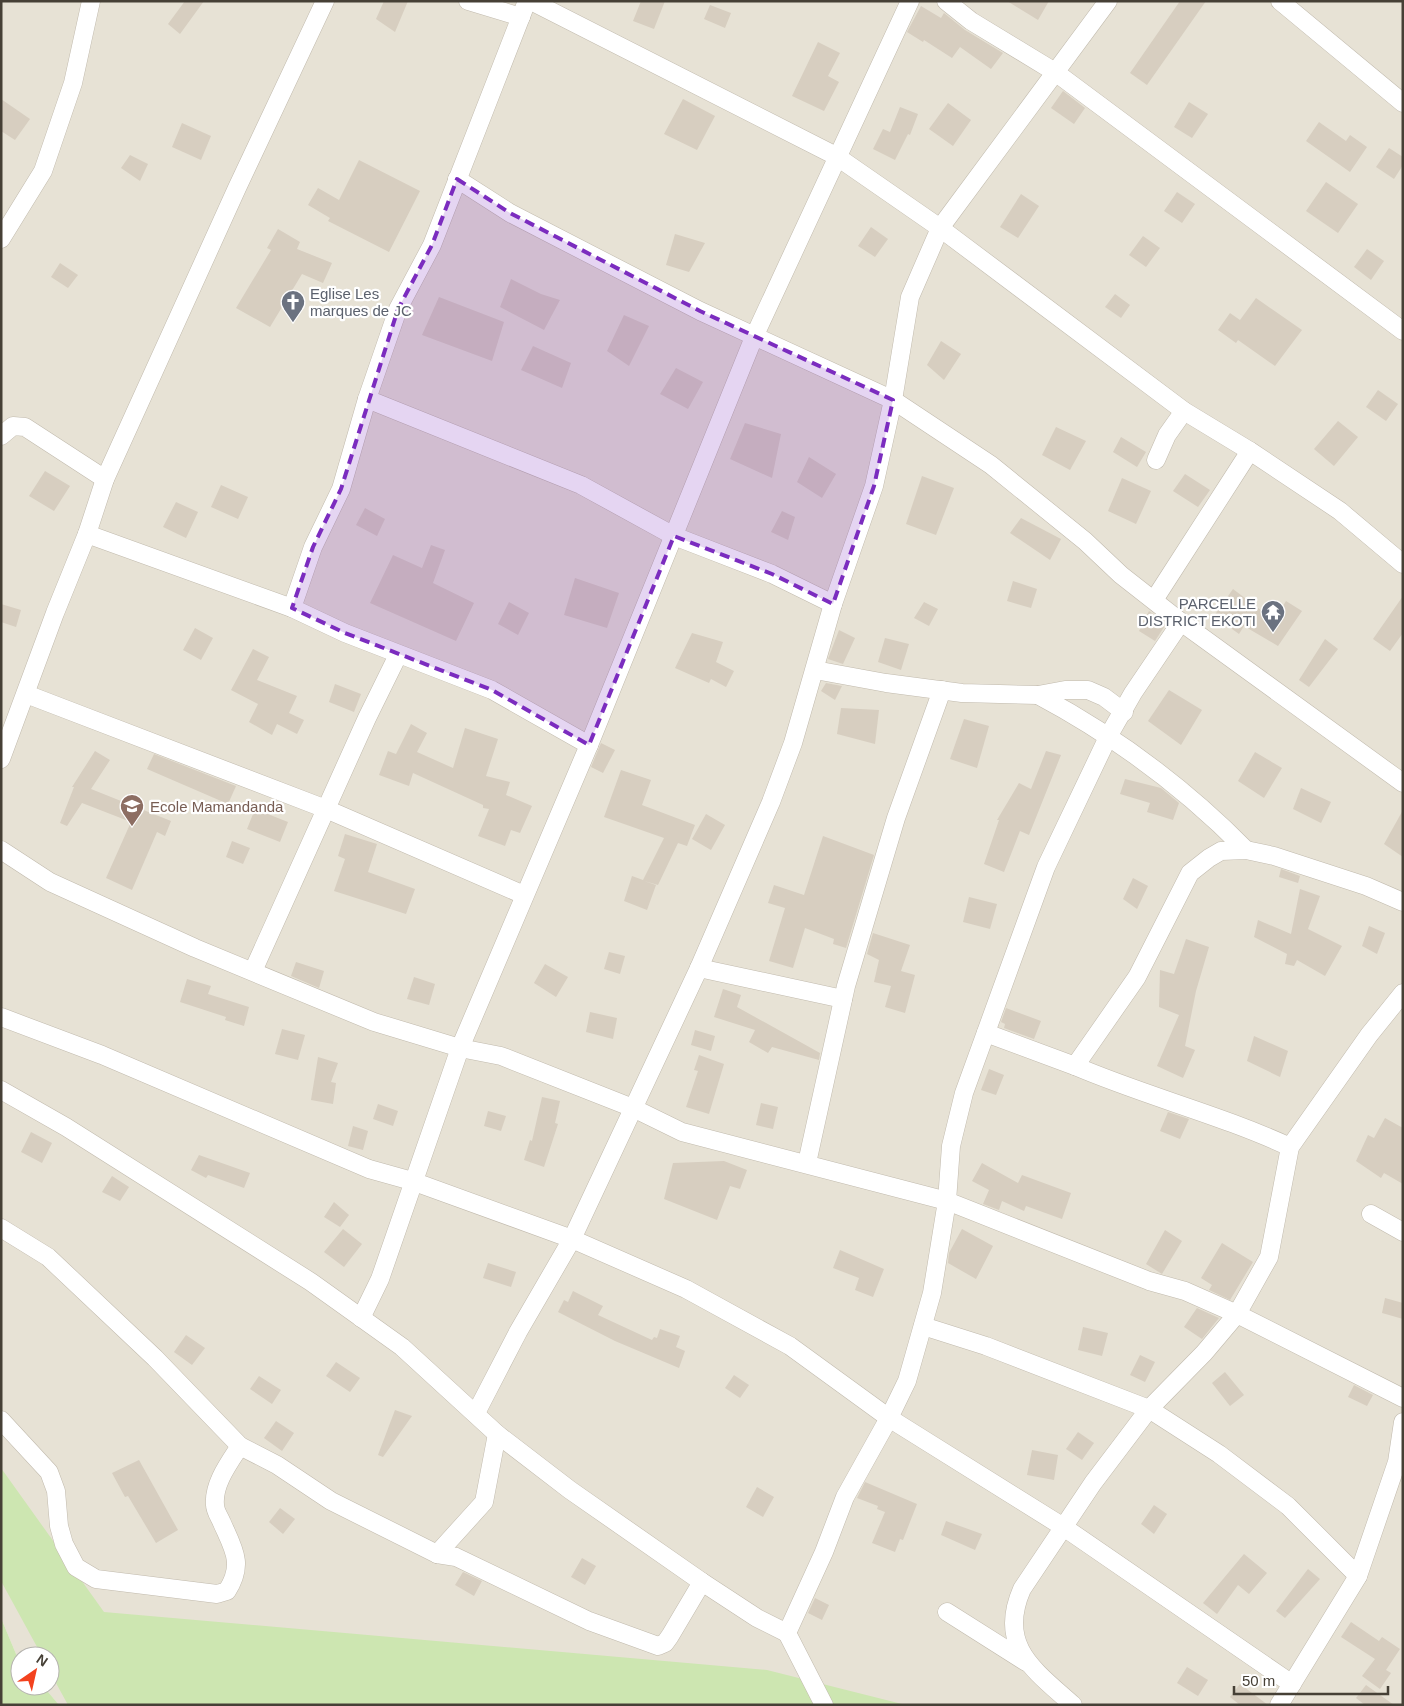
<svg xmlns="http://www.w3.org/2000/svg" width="1404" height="1706" font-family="Arial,sans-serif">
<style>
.residential{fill:#e7e2d5}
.green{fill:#cde6b1}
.building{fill:#d7cec0}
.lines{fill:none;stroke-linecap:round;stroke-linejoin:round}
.street-casing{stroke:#c1baad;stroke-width:19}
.street{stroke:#fff;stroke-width:18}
.marked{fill:#7b2cbf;fill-opacity:0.2;stroke:#7b2cbf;stroke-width:4;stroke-dasharray:10 6;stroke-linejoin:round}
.labels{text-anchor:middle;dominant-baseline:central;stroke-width:4.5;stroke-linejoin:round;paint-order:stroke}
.worship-label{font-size:15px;fill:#5b616d;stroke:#fff;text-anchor:start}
.education-label{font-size:15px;fill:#785e54;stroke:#fff;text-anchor:start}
</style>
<rect width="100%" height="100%" fill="#f3f0e7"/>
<!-- residential -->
<path class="residential" d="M1,1h1402v1704h-1344l-16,-19h7v-30h-30v3l-4,-5 -15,-36z"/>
<!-- green -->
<g class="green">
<path d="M1,1468l103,144 663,58 139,35h-838l-18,-33v-16h-8l-41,-75z"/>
<path d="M1,1618l15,36 4,5v27h23l16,19h-58z"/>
</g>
<!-- building -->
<g class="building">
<path d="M185,1h19l-24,33 -12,-10z"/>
<path d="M384,1h24l-13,31 -19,-13z"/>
<path d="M641,1h24l-11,28 -21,-8z"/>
<path d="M1007,1h42l-11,19z"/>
<path d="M1180,1h26l-59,84 -17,-12z"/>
<path d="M710,5l21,8 -6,15 -21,-9z"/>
<path d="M921,6l20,12 3,-5 21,17 38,23 -12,16 -31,-22 -8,11 -28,-18 -1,2 -16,-10z"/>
<path d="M818,42l22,11 -12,23 11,6 -15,29 -32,-15z"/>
<path d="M1063,91l22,17 -11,16 -23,-16z"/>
<path d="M1,99l29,20 -15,21 -14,-9z"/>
<path d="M683,99l32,17 -18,34 -33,-16z"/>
<path d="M1189,102l19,12 -16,24 -18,-11z"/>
<path d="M948,103l23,17 -18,26 -24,-17z"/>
<path d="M900,107l18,7 -8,21 -2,-1 -13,26 -22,-11 10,-20 7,3z"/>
<path d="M1319,122l27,19 4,-6 17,12 -17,25 -44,-31z"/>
<path d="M182,123l29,13 -10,24 -29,-13z"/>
<path d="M1389,148l14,9v8l-9,14 -18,-12z"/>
<path d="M130,155l18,9 -8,17 -19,-13z"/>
<path d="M359,160l61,31 -31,61 -61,-31 2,-3 -22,-13 10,-17 21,12z"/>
<path d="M1326,182l32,22 -20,29 -32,-22z"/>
<path d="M1177,192l18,12 -13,19 -18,-12z"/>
<path d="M1021,194l18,12 -21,32 -18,-11z"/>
<path d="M871,227l17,12 -13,18 -17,-11z"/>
<path d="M278,229l22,13 -3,7 35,14 -9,20 -21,-9 -32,53 -34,-19 35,-58 -4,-2z"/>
<path d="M675,234l30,9 -16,29 -23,-7z"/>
<path d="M1143,236l17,12 -14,19 -17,-12z"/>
<path d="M1367,249l17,12 -13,19 -17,-13z"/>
<path d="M60,263l18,12 -10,13 -17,-11z"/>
<path d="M511,279l30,15 19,6 -16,30 -44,-23z"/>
<path d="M1115,294l15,11 -9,13 -16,-11z"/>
<path d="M439,297l65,25 -12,39 -70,-26z"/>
<path d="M1256,298l46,32 -27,36 -37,-26 -2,3 -18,-13 12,-17 10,7z"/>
<path d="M624,315l25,11 -20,40 -22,-15z"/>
<path d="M941,341l20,13 -17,26 -17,-15z"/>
<path d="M533,346l38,17 -9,25 -41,-18z"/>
<path d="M676,368l27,14 -15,27 -28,-15z"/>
<path d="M1378,390l20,14 -12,17 -20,-14z"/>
<path d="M1338,421l20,16 -24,29 -20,-17z"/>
<path d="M745,423l36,11 -9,44 -42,-19z"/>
<path d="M1056,427l30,14 -16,29 -28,-15z"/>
<path d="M1121,437l25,15 -9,15 -24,-15z"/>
<path d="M809,457l27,17 -14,24 -25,-16z"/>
<path d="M45,471l25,15 -16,25 -25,-15z"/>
<path d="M1185,474l25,16 -12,17 -25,-16z"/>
<path d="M922,476l32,12 -18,47 -30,-11z"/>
<path d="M1122,478l29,13 -15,33 -28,-13z"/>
<path d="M221,485l27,12 -10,22 -27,-12z"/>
<path d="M176,502l22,10 -12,26 -23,-11z"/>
<path d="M365,508l20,11 -8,17 -21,-11z"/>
<path d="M782,511l13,6 -7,23 -17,-8z"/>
<path d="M1021,518l40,21 -11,21 -40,-27z"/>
<path d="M431,545l14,5 -12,33 41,20 -18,38 -86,-38 23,-48 29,13z"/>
<path d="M575,578l44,15 -12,35 -43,-13z"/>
<path d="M1013,581l24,8 -6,19 -24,-7z"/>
<path d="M1233,589l41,31 12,-19 16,10 -24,35 -34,-20 -5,8 -25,-18z"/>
<path d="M1403,596v37l-13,18 -17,-12z"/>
<path d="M509,602l20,11 -11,22 -20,-11z"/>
<path d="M924,602l14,7 -9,17 -15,-8z"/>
<path d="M1,604l20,6 -5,17 -15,-5z"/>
<path d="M1149,611l17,13 -11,17 -16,-10z"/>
<path d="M195,628l18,10 -12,22 -18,-10z"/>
<path d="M839,630l16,8 -12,26 -15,-5z"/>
<path d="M692,633l31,9 -7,20 18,9 -8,16 -15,-8 -2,4 -34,-15z"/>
<path d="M885,638l24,6 -8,26 -23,-8z"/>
<path d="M1325,639l13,10 -29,38 -10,-7z"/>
<path d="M253,649l16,8 -12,23 40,16 -8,17 15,7 -7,14 -20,-10 -5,11 -23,-13 9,-18 -27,-14z"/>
<path d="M826,683l16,3 -7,14 -14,-9z"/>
<path d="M335,684l26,10 -7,18 -25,-10z"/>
<path d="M1169,690l33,20 -21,35 -33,-24z"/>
<path d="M841,708l38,2 -4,34 -38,-10z"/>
<path d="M964,719l25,7 -12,42 -27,-9z"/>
<path d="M411,724l16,9 -10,19 36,16 12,-40 33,11 -12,37 24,6 -4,13 26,11 -12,27 -9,-3 -6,16 -27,-10 11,-27 -6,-1v-3l-70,-32 -4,13 -30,-11 9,-24 8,3z"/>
<path d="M601,743l14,7 -12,23 -12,-6z"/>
<path d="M95,751l15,9 -19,29 80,32 -6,15 -8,-4 -25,58 -26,-12 25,-56 -49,-19 -15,23 -7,-3 14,-36h-2z"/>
<path d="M1046,751l15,4 -32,80 -9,-4 -16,41 -20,-8 15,-44h-2l22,-37 12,6z"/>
<path d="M1255,752l27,16 -18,30 -26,-17z"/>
<path d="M154,754l82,32 -8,18 -81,-35z"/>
<path d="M621,770l30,10 -9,25 53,20 -8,21 -9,-3 -20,42 -14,-4 12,4 -9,25 -23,-9 8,-25 11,4 21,-42 -60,-21z"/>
<path d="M1125,779l36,9 18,15 -6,17 -26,-8 3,-9 -30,-9z"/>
<path d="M1301,788l30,14 -10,21 -28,-14z"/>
<path d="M255,809l33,13 -8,20 -33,-13z"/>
<path d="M1403,810v47l-19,-13z"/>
<path d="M706,814l19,11 -14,25 -19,-11z"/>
<path d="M345,834l32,10 -9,28 47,17 -9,25 -72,-23 11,-32 -7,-3z"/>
<path d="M823,836l51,19 -28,93 -13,-4 1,-5 -29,-11 -12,40 -24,-7 16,-53 -17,-5 6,-18 30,10z"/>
<path d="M232,841l18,7 -7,16 -17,-7z"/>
<path d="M1281,869l19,7 -2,7 -19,-6z"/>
<path d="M1133,878l15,8 -11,23 -14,-10z"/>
<path d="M1300,889l20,7 -12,33 34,17 -17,30 -28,-16 -3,6 -9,-2 2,-10 -33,-17 4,-17 33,14z"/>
<path d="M969,897l28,7 -7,25 -27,-7z"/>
<path d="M1369,926l16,7 -8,21 -15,-8z"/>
<path d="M873,933l37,12 -9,26 14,4 -10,38 -20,-6 6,-21 -17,-4 5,-22 -12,-6z"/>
<path d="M1186,939l23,8 -13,44 -11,55 10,4 -12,28 -26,-12 22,-51 -20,-8 1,-37 14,4z"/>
<path d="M609,952l16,4 -5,18 -16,-5z"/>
<path d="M296,962l28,9 -5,17 -28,-12z"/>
<path d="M545,964l23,13 -12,20 -22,-14z"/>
<path d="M414,977l21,7 -6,21 -22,-6z"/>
<path d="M187,979l24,7 -3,8 41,13 -5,19 -19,-6 1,-3 -46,-15z"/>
<path d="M723,989l18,6 -4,12 83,46 -1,7 -47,-13 -4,6 -19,-11 6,-12 -41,-13z"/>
<path d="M1006,1008l35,13 -7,18 -30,-11 1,-4 -4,-2z"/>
<path d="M590,1012l27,6 -4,21 -27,-7z"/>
<path d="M282,1029l23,6 -7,25 -23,-6z"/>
<path d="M695,1030l20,6 -4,15 -20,-6z"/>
<path d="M1254,1036l34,15 -8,26 -33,-16z"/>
<path d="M699,1055l25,9 -15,50 -23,-7 12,-36 -4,-1z"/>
<path d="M318,1057l20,6 -7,19 5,1 -3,21 -22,-4z"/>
<path d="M989,1069l15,6 -8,20 -15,-5z"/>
<path d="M542,1097l18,4 -5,22 3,1 -14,43 -20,-7 6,-20 2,1z"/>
<path d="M761,1103l17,4 -5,22 -17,-4z"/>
<path d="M378,1104l20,7 -5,15 -20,-7z"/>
<path d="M488,1111l18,5 -5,15 -17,-5z"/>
<path d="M1168,1112l21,7 -9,20 -20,-8z"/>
<path d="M1385,1118l18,10v56l-19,-11 -3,5 -25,-17 12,-26 6,3z"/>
<path d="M353,1126l15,5 -5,19 -15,-4z"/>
<path d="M31,1132l21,11 -10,20 -21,-11z"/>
<path d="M199,1155l51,18 -6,15 -36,-13 -2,3 -15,-8z"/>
<path d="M724,1161l23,9 -7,19 -10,-3 -13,34 -53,-21 9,-36z"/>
<path d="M982,1163l36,20 4,-8 49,18 -9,26 -36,-13 -2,5 -22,-10 -3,9 -16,-6 6,-14 -17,-9z"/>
<path d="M112,1176l17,11 -9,14 -18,-9z"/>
<path d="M334,1202l15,13 -9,12 -16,-10z"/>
<path d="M343,1229l19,15 -18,23 -20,-15z"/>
<path d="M962,1229l31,17 -17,33 -28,-16 1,-10z"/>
<path d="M1165,1230l17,11 -20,33 -16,-10z"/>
<path d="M1222,1243l31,19 -23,38 -21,-10 3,-5 -11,-7z"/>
<path d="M840,1250l44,19 -11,28 -18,-7 4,-12 -26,-10z"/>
<path d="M488,1263l28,9 -5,15 -28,-9z"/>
<path d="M573,1291l30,15 -5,9 54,25 2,-3 3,1 3,-9 20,7 -4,11 9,4 -6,17 -64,-27 -57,-29 6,-12 4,2z"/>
<path d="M1385,1298l18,5v16l-21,-6z"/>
<path d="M1197,1308l22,10 -17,21 -18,-12z"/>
<path d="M1083,1327l25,6 -6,23 -24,-6z"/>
<path d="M186,1335l19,13 -13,17 -18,-13z"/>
<path d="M1140,1355l15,7 -10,20 -15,-7z"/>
<path d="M336,1362l24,16 -10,14 -24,-16z"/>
<path d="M1225,1372l19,23 -14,11 -18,-23z"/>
<path d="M734,1375l15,10 -9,13 -15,-10z"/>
<path d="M259,1376l22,14 -9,14 -22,-15z"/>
<path d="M1354,1385l19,10 -6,11 -19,-9z"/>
<path d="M395,1410l17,6 -29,41 -5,-2z"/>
<path d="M276,1421l18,12 -12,18 -18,-13z"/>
<path d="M1078,1432l16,11 -12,17 -16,-11z"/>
<path d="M1032,1450l26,5 -4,25 -27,-5z"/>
<path d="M139,1460l39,70 -22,13 -28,-47 -3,1 -13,-24z"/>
<path d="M865,1482l52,22 -14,36 -3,-1 -5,13 -23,-9 13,-31 -8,-3 1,-3 -21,-8z"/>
<path d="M757,1487l17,10 -11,20 -17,-10z"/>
<path d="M1154,1505l13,9 -13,20 -13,-10z"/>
<path d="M280,1508l15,11 -12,15 -14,-12z"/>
<path d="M946,1521l36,13 -7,16 -34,-15z"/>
<path d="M1244,1554l23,19 -18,21 -11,-9 -21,29 -14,-11z"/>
<path d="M582,1558l14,8 -11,19 -14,-8z"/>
<path d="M1308,1569l12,10 -35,39 -9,-7z"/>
<path d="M463,1572l19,9 -8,15 -19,-11z"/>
<path d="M815,1598l14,7 -7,15 -14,-7z"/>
<path d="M1351,1622l28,19 3,-4 18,12 -14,21 5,3 -11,16 -18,-13 13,-17 -34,-22z"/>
<path d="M1187,1667l21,13 -10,16 -21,-13z"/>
<path d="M1240,1684l28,21h-28l-10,-8z"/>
<path d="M1366,1685l28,20h-29l-9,-7z"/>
</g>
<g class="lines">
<!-- street casing -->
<g class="street-casing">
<g id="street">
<path d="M468,1l53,16"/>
<path d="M531,1l305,155 104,72 244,183 66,40 90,60 63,53"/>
<path d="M946,1l25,20 84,51 348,259"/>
<path d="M1280,1l123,102"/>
<path d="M457,179l53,34 190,98 193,89 98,65 94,76 36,34 60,47 222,161"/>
<path d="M1,239l42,-68 30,-88 18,-82"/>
<path d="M367,399l214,86 93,51 98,38 61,30"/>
<path d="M1,436l12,-10 12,1 80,52"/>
<path d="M1156,460l11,-25 17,-24"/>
<path d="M87,534l205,74 53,25 147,57 97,55"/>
<path d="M1154,600l96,-149"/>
<path d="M292,608l21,-61 28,-58 26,-90 31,-90 34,-64 95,-244"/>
<path d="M815,670l71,13 76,10 76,2 27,-5h23l16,7 20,15"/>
<path d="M26,694l300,115 198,86"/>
<path d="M1038,695c77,41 147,93 208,155"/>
<path d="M1,759l54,-146 32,-79 18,-55 132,-291 88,-187"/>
<path d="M1,850l49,32 145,66 179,74 86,26 41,8 132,52 49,24 265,69 202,80 36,10 52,23 166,84"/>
<path d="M699,968l144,31"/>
<path d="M253,971l114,-253 31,-63"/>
<path d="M1,1017l101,38 267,114 43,12 160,58 114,50 104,57 99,72 176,110 227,156"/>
<path d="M986,1033l89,33 62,-89 53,-104 19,-15 12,-7 25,-1 28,6 92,30 37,16"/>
<path d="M1075,1066c70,30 146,49 215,81"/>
<path d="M1,1090l65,37 245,155 91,65 95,87 73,56 132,92 55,36 30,15 37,-81 21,-55 44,-79 18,-37 25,-88 15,-92 4,-55 13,-53 82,-226 63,-132 24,-42 48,-71"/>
<path d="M807,1163l39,-177 50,-168 46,-128"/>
<path d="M1371,1214l32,18"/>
<path d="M1,1228l47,29 107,101 85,88"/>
<path d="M361,1318l19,-39 80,-231 129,-303 165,-408 156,-336"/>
<path d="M923,1326l63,20 163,63 70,45 69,52 70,70"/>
<path d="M476,1413l42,-81 54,-93 127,-271 72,-166 22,-59 40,-139 41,-118 19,-86 17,-103 30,-69 168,-227"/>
<path d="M1,1420l48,52 7,19 3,35 5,18 12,23 20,12 121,15 10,-3c17,-27 7,-41 -5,-68 -2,-5 -7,-12 -7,-18 -2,-21 14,-42 25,-59l37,19 54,36 106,53 47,-52 13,-68"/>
<path d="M437,1554l19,3 133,64 69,25 7,-3 5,-7 32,-54"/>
<path d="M947,1612l79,50"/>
<path d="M787,1633l37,72"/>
<path d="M1073,1705c-39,-35 -76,-59 -51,-116l71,-106 56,-74 55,-56 33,-39 32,-57 21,-110 79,-112 34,-42"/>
<path d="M1279,1705l79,-129 39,-114 6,-40"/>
</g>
</g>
<!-- street -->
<use href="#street" class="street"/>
</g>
<!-- marked area -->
<path class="marked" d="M457,179l53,34 190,98 193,89 -19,86 -41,118 -61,-30 -98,-38 -85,209 -97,-55 -147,-57 -53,-25 21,-61 28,-58 57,-180 34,-64z"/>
<!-- icons -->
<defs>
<g id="church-pin" transform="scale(1.25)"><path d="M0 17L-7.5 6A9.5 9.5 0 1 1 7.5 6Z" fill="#6b7280" stroke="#fff"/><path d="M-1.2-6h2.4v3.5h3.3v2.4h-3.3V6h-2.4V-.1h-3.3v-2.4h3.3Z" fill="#fff"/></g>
<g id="temple-pin" transform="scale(1.25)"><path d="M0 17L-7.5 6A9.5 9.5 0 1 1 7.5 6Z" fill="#6b7280" stroke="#fff"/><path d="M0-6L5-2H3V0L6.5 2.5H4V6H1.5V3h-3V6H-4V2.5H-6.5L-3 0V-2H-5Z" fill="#fff"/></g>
<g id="school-pin" transform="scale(1.25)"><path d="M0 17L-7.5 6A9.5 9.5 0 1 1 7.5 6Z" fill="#8d6e63" stroke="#fff"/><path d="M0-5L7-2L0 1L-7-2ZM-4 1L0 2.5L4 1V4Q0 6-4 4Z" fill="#fff"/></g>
</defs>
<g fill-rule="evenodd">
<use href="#church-pin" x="293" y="302"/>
<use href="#temple-pin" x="1273" y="612"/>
<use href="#school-pin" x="132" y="806"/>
</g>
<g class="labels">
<!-- worship labels -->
<g class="worship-label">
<text x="310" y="293">Eglise Les<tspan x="310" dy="17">marques de JC</tspan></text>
<text x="1256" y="603" text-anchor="end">PARCELLE<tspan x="1256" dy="17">DISTRICT EKOTI</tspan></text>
</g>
<!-- education labels -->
<g class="education-label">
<text x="150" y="806">Ecole Mamandanda</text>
</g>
</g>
<!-- border -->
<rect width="1404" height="1706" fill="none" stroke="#464036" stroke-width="5"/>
<!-- north arrow -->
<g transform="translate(35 1671) rotate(34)"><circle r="24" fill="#ffffff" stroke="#b5b3af"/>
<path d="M0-4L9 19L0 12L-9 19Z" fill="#f3421e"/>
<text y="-8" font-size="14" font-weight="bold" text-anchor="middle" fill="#464036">N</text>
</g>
<!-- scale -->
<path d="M1234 1686v8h154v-8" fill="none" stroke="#464036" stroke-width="2.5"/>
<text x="1242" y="1686" font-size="15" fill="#464036" stroke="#ffffff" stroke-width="4" paint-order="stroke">50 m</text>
</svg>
